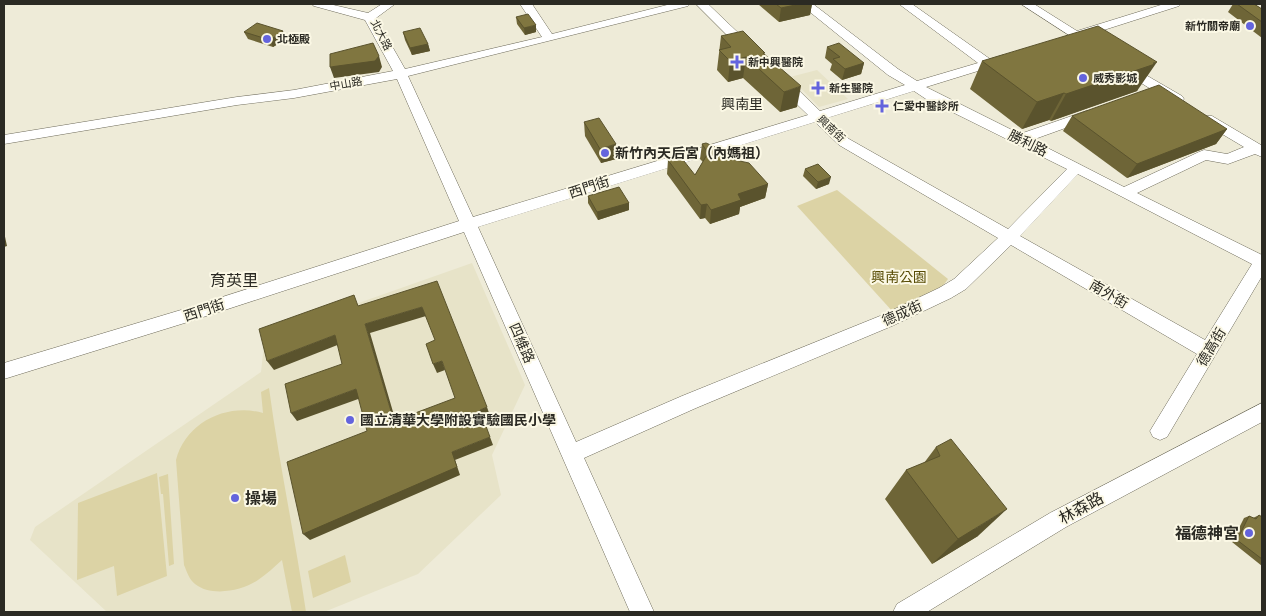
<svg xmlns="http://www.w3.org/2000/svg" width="1266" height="616" font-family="'DejaVu Sans','Noto Sans TC',sans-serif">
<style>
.built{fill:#e7e3c8}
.green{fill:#dcd3a5}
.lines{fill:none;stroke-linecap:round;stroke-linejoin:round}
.minor-casing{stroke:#6e6b5b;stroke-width:1}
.minor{fill:#fff;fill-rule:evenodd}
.wall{fill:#6e6537}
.shaded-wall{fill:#5a532d}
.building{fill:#807640;stroke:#5a532d;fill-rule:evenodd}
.poi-dot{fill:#6464dd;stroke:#fbf8e5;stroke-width:2}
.labels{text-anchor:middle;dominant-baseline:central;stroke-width:4;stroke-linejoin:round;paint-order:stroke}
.far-poi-label{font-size:11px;font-weight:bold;fill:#2b2a23;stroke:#fbf8e5;text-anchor:start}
.far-street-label{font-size:11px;fill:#2b2a23;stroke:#fbf8e5}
.far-quarter-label{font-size:14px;fill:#2b2a23;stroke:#fbf8e5}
.street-label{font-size:14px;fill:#2b2a23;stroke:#fbf8e5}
.poi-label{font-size:14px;font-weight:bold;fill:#2b2a23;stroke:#fbf8e5;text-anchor:start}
.park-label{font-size:14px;fill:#584c05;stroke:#fbf8e5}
.quarter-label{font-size:16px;fill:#2b2a23;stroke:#fbf8e5}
.near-poi-label{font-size:16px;font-weight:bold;fill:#2b2a23;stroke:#fbf8e5;text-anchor:start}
.near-street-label{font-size:16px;fill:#2b2a23;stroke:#fbf8e5}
</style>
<rect width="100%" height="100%" fill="#eeebd8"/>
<!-- built -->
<g class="built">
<path d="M817,70l31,29 -29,8 -29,-30z"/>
<path d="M472,263l53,122 -33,70 9,40 -83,79 -94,38h-217l-77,-72 5,-13 226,-155 4,-36z"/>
</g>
<!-- green -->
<g class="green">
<path d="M837,190l111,89 -6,8 -49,25 -96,-106z"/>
<path d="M269,388c10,75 26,149 37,224h-14l-10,-52c-8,7 -15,14 -24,20 -15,11 -47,17 -63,4 -6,-5 -8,-12 -11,-19l-8,-105c10,-38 51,-57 87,-47l-2,-21z"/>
<path d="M157,473l10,103 -50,20 -3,-30 -37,14 1,-77z"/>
<path d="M168,474l6,90 -5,2 -6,-72h-2l-2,-17z"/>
<path d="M345,555l6,27 -38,16 -5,-27z"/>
</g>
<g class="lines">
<!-- minor casing -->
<g class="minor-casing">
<g id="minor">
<path d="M312,4h17l39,9 14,-9h13l-19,14 29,51 137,-32 -22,-33h12l20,30 119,-30h19l-2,2 -280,70 65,141 335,-102 -32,-31 -2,-3 2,-3h10l34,33 85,-26 -17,-10 -88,-71h13l85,65 19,12 61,-18 -79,-59h13l78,55 13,-4 6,4 -2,3 -81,25 94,47 66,-23h10l2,3 -2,3 -64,23 92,47 75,-35 5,-2 23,4 17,-7 -42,-25 -2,-3 2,-3h10l49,29 1,12 -7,-3 -27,10 -22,-4 -69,33 125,62v21l-95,161 -7,3 -7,-3 -3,-6 47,-77 -186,-109 -45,44 -15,9 -59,28 -196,82 -112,50 70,154h-24l-166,-380 -273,89 -187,58v-16l187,-56 268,-86 -62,-142 -103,19 -57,7 -233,39v-9l233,-38 57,-7 99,-19 -28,-51 -51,-14zM914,91l12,8 141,70 -59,60 -159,-90 -22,-21zM815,122l24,23 159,93 -44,41 -15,9 -59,28 -198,80 -106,46 -98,-215zM1078,174l174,90 -47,76 -185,-104z"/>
<path d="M696,4h12l44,42 2,3 -2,3h-8z"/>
<path d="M1021,4h13l43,27 87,-27h17l-2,2 -94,30 7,6 -6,4z"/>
<path d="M1125,63l57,33 2,3 -2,3h-10l-52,-32 -1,-3z"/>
<path d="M1262,403v19l-196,105 -139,85h-34l4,-8 153,-91z"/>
</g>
</g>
<!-- minor -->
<use href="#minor" class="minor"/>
</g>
<!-- wall -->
<g class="wall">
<path d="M758,4h54l-2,11 -31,7z"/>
<path d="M1233,4h21l8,5v29l-34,-26z"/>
<path d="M516,17l20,15 -11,3 -8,-11z"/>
<path d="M244,32l42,7 -13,8 -25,-8z"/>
<path d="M403,32l25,12 2,7 -18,4 -7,-15z"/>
<path d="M721,36l44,19 32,52 -17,5 -37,-34 -15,4 -11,-12z"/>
<path d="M827,47l37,16 -3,11 -19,6 -12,-10 2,-6 -7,-6z"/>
<path d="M982,61l156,28 -1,2 -86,30 -2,-1 -27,9 -52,-40z"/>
<path d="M1072,116l155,13 -11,15 -89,34 -64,-47z"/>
<path d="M584,122l32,37 -15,4 -16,-27z"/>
<path d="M702,144l33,16 33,24 -3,14 -25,9 -1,7 -29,10 -5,-6 -5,1 -33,-45 1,-14 27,15 8,-13 -3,-3z"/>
<path d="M805,169l24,15 -13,5 -13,-13z"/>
<path d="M588,196l41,7v7l-31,10 -10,-17z"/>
<path d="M936,447l42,89 -46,28 -47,-65 21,-29 18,-7z"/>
<path d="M1259,515l3,2v49l-30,-24 12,-24 5,-2 4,2z"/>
</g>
<!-- shaded-wall -->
<g class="shaded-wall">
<path d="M799,4h13l-2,11 -31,7 2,-14z"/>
<path d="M536,25v7l-11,3 -1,-7z"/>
<path d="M283,31l3,8 -13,8 -3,-7z"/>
<path d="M428,44l2,7 -18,4 -2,-7z"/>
<path d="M379,56l3,11 -3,5 -45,6 -4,-11z"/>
<path d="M746,57l-3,21 -15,4 2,-21z"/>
<path d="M1157,62l-20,29 -86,30 15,-27z"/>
<path d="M864,63l-3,11 -19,6 3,-11z"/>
<path d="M801,86l-4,21 -17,5 4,-20z"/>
<path d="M1064,93l-15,27 -27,9 15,-27z"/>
<path d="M1227,129l-11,15 -89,34 10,-14z"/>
<path d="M616,144v15l-15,4 -1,-14z"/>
<path d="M831,177l-2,7 -13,5 2,-7z"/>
<path d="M768,184l-3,14 -25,9 -1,7 -29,10 1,-14 27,-16z"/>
<path d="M629,203v7l-31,10 -1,-8z"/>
<path d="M707,204l-2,14 -5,1 1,-14z"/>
<path d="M4,232l3,14 -3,1z"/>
<path d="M422,307l4,9 -56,17 28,96 -4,-8 -29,-97z"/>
<path d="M335,335l5,9 -66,26 -7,-9z"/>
<path d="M442,361l3,9 -8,3 -4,-9z"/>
<path d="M356,389l5,9 -64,23 -6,-8z"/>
<path d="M487,407l3,9 -7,2 -3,-8z"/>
<path d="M490,437l3,8 -38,15 5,15 -150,65 -7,-6 149,-82z"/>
<path d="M1007,509l-29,27 -46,28 26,-25z"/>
</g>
<!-- building -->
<g class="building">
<path d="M776,4h24l-19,4z"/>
<path d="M1237,4h17l8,5v13z"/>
<path d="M528,14l8,11 -12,3 -8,-11z"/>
<path d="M257,23l26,8 -13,9 -26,-8z"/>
<path d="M1098,26l59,36 -4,1 2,1 -89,30 -2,-1 -27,9 -55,-41z"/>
<path d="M420,28l8,16 -18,4 -7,-16z"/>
<path d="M743,31l22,22h-2l38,33 -17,6 -38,-35 -16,4 -11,-11 12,-3 -10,-11z"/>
<path d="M373,43l6,13 -4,5 -45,6v-13z"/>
<path d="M839,43l25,20 -19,6 -12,-10 7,-2 -13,-10z"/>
<path d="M1159,85l68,44 -90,35 -65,-48z"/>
<path d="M599,118l17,26 -16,5 -16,-27z"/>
<path d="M706,143l21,9 8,8 14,3 19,21 -30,10 3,6 -30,10 -4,-6 -6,1 -33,-45 12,-4 15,19 13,-22 -6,-9z"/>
<path d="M818,164l13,13 -13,5 -13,-13z"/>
<path d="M619,187l10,16 -32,9 -9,-16z"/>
<path d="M437,281l50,126 -7,3 10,27 -38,15 5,15 -154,67 -16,-72 80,-31 -11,-42 -65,24 -6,-29 57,-20 -7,-29 -68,26 -8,-32 95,-34 4,11zM422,307l13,33 -9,4 7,20 9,-3 13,37 -61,23 -29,-97z"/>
<path d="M951,439l56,70 -49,30 -52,-69 34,-14 -4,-9z"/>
<path d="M1259,515l3,2v42l-25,-19 12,-24 7,3z"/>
</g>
<!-- markers -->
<g class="poi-dot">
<circle cx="1250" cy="26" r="5"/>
<circle cx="267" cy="39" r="5"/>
<path d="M734.5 54.5h5v5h5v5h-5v5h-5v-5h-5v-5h5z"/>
<circle cx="1083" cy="78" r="5"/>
<path d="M815.5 80.5h5v5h5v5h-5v5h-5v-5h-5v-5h5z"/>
<path d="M879.5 98.5h5v5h5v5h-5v5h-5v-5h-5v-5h5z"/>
<circle cx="605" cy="153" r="5"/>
<circle cx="350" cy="420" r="5"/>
<circle cx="235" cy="498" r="5"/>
<circle cx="1249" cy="533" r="5"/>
</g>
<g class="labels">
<!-- far-poi labels -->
<g class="far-poi-label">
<text x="1240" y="26" text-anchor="end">新竹關帝廟</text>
<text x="277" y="39">北極殿</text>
<text x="748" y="62">新中興醫院</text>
<text x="1093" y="78">威秀影城</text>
<text x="829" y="88">新生醫院</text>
<text x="893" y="106">仁愛中醫診所</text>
</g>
<!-- far-street labels -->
<g class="far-street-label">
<text transform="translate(381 35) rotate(63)">北大路</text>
<text transform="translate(346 84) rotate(-10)">中山路</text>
<text transform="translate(831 129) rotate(43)">興南街</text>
</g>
<!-- far-quarter labels -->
<g class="far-quarter-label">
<text x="742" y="104">興南里</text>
</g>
<!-- street labels -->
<g class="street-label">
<text transform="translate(1028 143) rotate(26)">勝利路</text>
<text transform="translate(589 187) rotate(-18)">西門街</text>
<text transform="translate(1109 294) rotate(30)">南外街</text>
<text transform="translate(204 310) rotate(-18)">西門街</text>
<text transform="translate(902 313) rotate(-24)">德成街</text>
<text transform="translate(522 343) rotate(66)">四維路</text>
<text transform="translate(1211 347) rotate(-59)">德高街</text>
</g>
<!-- poi labels -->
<g class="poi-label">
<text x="615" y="153">新竹內天后宮（內媽祖）</text>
<text x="360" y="420">國立清華大學附設實驗國民小學</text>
</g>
<!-- park labels -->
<g class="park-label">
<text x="899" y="277">興南公園</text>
</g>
<!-- quarter labels -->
<g class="quarter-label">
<text x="234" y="280">育英里</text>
</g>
<!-- near-poi labels -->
<g class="near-poi-label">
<text x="245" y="498">操場</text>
<text x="1239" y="533" text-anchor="end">福德神宮</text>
</g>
<!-- near-street labels -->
<g class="near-street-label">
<text transform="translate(1081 508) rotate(-29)">林森路</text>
</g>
</g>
<!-- border -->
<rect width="1266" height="616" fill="none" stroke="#2b2a23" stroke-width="10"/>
</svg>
